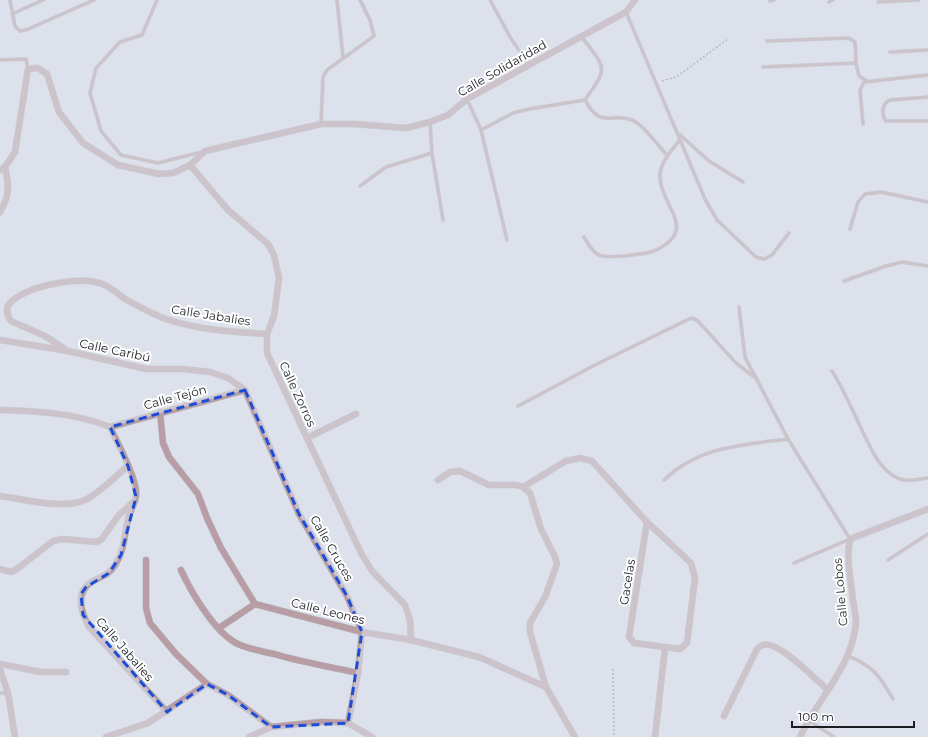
<svg xmlns="http://www.w3.org/2000/svg" width="928" height="737" font-family="Montserrat,sans-serif">
<style>
.lines{fill:none;stroke-linecap:round;stroke-linejoin:round}
.lane-casing{stroke:#b9bec7;stroke-width:4}
.street-casing{stroke:#b9bec7;stroke-width:7}
.path{stroke:#888b93;stroke-width:1.5;stroke-dasharray:2 2;stroke-linecap:butt}
.lane{stroke:#b89ea4;stroke-width:3}
.street{stroke:#b89ea4;stroke-width:6}
.marked{fill:none;stroke:#1d4ed8;stroke-width:3;stroke-dasharray:8 5;stroke-linejoin:round}
.labels{text-anchor:middle;dominant-baseline:central;stroke-width:4;stroke-linejoin:round;paint-order:stroke}
.street-label{font-size:12px;fill:#1b1d21;stroke:#fff}
</style>
<rect width="100%" height="100%" fill="#dce1eb"/>
<g class="lines">
<!-- lane casing -->
<g class="lane-casing">
<g id="lane">
<path d="M10,0l5,26 5,5 6,-1 68,-30"/>
<path d="M157,0l-15,35 -22,7 -24,26 -6,25 11,38 20,24 37,8 44,-11"/>
<path d="M337,0l6,57"/>
<path d="M490,0l20,37 19,28"/>
<path d="M770,1l4,-1"/>
<path d="M829,2l4,-2"/>
<path d="M878,2l41,-2"/>
<path d="M626,12l79,187 12,21 39,37 8,2 8,-4 17,-22"/>
<path d="M12,14l31,-14"/>
<path d="M581,36c25,33 28,30 4,64"/>
<path d="M767,41l82,-3 6,4 1,21"/>
<path d="M890,52l38,-2"/>
<path d="M0,60l26,-1 2,10"/>
<path d="M763,67l93,-4 3,13 8,5"/>
<path d="M928,97l-38,3c-8,3 -9,14 -4,21h42"/>
<path d="M467,99l14,31 26,110"/>
<path d="M430,122l2,31 11,67"/>
<path d="M321,124l2,-47 4,-7 47,-34 -4,-16 -10,-20"/>
<path d="M863,124l-3,-34 4,-8 64,-7"/>
<path d="M481,130l32,-17 16,-4 56,-9c16,30 26,12 47,20 11,4 26,26 35,35"/>
<path d="M679,134l30,27 34,21"/>
<path d="M360,186l26,-19 46,-14"/>
<path d="M850,229l8,-27 7,-8 16,-2 47,10"/>
<path d="M584,237c3,5 8,14 13,17 8,6 47,0 57,-3 8,-3 20,-11 22,-20 2,-6 -1,-13 -3,-18 -17,-35 -20,-42 7,-73"/>
<path d="M844,281l42,-15 16,-4 26,4"/>
<path d="M739,307l6,50 43,82 62,100 -56,24"/>
<path d="M832,371c18,28 28,60 45,88 5,8 14,17 23,20 9,3 20,0 28,-1"/>
<path d="M518,406l75,-40 98,-48 6,2 39,43 17,13"/>
<path d="M664,480c35,-34 79,-35 124,-41"/>
<path d="M888,560l40,-26"/>
<path d="M848,656c25,10 32,20 45,43"/>
<path d="M0,693h8"/>
<path d="M808,720l26,17"/>
</g>
</g>
<!-- street casing -->
<g class="street-casing">
<g id="street">
<path d="M190,165l38,45 40,34 6,11 5,23 -5,38 -7,18v19l94,200 11,18 33,34 5,15 1,20"/>
<path d="M0,170l5,-3 10,-15 13,-83 10,-1 9,6 12,38 24,31 35,22 41,9 14,-1 17,-8 15,-14 116,-27h33l52,4 24,-6 18,-7 19,-16 159,-87 9,-12"/>
<path d="M0,212c10,-17 9,-26 5,-45"/>
<path d="M0,340l68,11 78,18h37l27,3 18,6 17,12 54,124 48,82 15,36 -4,41 -10,50"/>
<path d="M65,349l-20,-13 -34,-15c-5,-7 -6,-14 1,-20 19,-16 70,-26 93,-16 7,4 14,9 20,14 13,7 27,15 41,20 32,11 68,13 101,15"/>
<path d="M0,410c37,1 76,3 110,17"/>
<path d="M160,412l3,31 6,14 29,37 9,24 14,30 34,56 107,28 49,8 68,17 67,30 29,50"/>
<path d="M110,427c7,15 28,53 26,69 -1,7 -6,15 -8,23 -4,16 -3,31 -13,46 -5,9 -14,12 -22,16 -19,11 -12,31 -4,46l78,85"/>
<path d="M110,427l135,-37"/>
<path d="M307,438l49,-24"/>
<path d="M438,480l12,-8 10,-1 29,14h27l7,2 7,6 11,36 14,28 2,7 -12,33 -15,26v9l16,55"/>
<path d="M523,487l43,-26 14,-3 12,3 55,61 44,41 4,15 -8,65 -7,6 -46,-6 -5,-6 18,-115"/>
<path d="M0,496c23,3 63,14 85,4 12,-5 32,-25 43,-34"/>
<path d="M146,560v48l4,15 26,31 31,30 21,11 43,32 50,-5 27,1 24,14"/>
<path d="M0,569l11,3 6,-3 36,-28 9,-2 35,3 5,-3 16,-23 14,-13"/>
<path d="M181,570c10,22 33,61 55,73 11,6 25,8 38,11 28,8 56,13 84,19"/>
<path d="M219,628l36,-24"/>
<path d="M0,664l41,8h25"/>
<path d="M0,670l8,23 7,44"/>
<path d="M724,716l32,-65c1,-2 4,-5 7,-6 14,-6 54,36 65,45"/>
<path d="M106,737l42,-14 59,-39"/>
<path d="M249,737l22,-10"/>
<path d="M655,737l10,-89"/>
<path d="M800,737c18,-39 53,-71 56,-115 0,-7 -2,-15 -3,-22 -2,-20 -7,-40 -3,-61l78,-30"/>
</g>
</g>
<!-- path -->
<g class="path">
<path d="M662,81l14,-4 52,-38"/>
<path d="M613,669l1,68"/>
</g>
<!-- lane -->
<use href="#lane" class="lane"/>
<!-- street -->
<use href="#street" class="street"/>
</g>
<!-- marked area -->
<path d="M0 0H928V737H0ZM245,390l54,124 48,82 15,36 -14,91 -77,4 -43,-32 -21,-11 -40,28 -84,-97 -2,-21 5,-7 23,-14 12,-18 15,-58 -8,-31 -18,-39z" fill="#dce1eb" fill-opacity=".55" fill-rule="evenodd"/>
<path class="marked" d="M245,390l54,124 48,82 15,36 -14,91 -77,4 -43,-32 -21,-11 -40,28 -84,-97 -2,-21 5,-7 23,-14 12,-18 15,-58 -8,-31 -18,-39z"/>
<g class="labels">
<!-- street labels -->
<g class="street-label">
<text transform="translate(502 68) rotate(-30)">Calle Solidaridad</text>
<text transform="translate(211 315) rotate(9)">Calle Jabalies</text>
<text transform="translate(115 350) rotate(12)">Calle Caribú</text>
<text transform="translate(298 394) rotate(65)">Calle Zorros</text>
<text transform="translate(175 397) rotate(-15)">Calle Tejón</text>
<text transform="translate(332 548) rotate(60)">Calle Cruces</text>
<text transform="translate(627 582) rotate(-81)">Gacelas</text>
<text transform="translate(840 592) rotate(-95)">Calle Lobos</text>
<text transform="translate(328 611) rotate(14)">Calle Leones</text>
<text transform="translate(125 649) rotate(49)">Calle Jabalies</text>
</g>
</g>
<!-- scale -->
<path d="M792 721v6h122v-6" fill="none" stroke="#1b1d21" stroke-width="2"/>
<text x="798" y="721" font-size="12" fill="#1b1d21" stroke="#ffffff" stroke-width="3" paint-order="stroke">100 m</text>
</svg>
